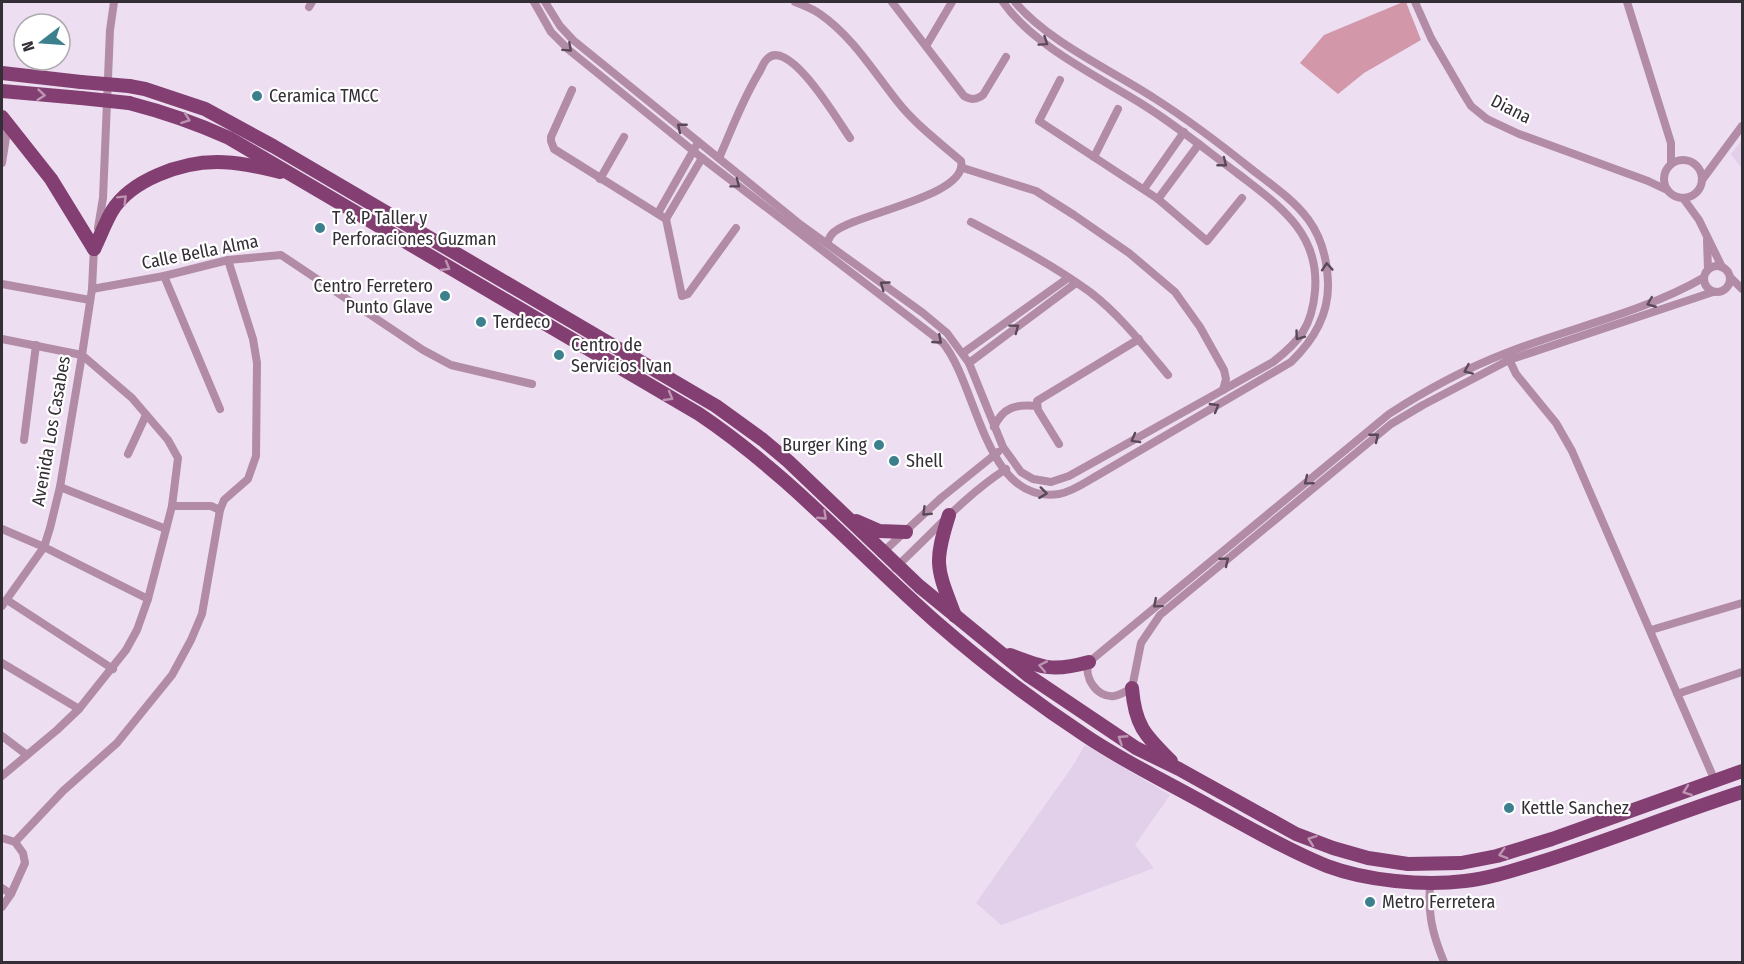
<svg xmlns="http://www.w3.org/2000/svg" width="1744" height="964" font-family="'Fira Sans Condensed',sans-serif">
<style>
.built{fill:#e2cfe9}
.forest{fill:#d297a8}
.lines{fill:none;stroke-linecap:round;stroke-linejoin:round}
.street{stroke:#b28ba6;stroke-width:8}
.primary{stroke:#833f71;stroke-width:14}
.primary-bridge{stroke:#833f71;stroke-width:14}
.oneway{stroke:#5a4a58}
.oneway2{stroke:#bb95b1}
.poi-dot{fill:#3b808c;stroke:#fff;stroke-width:2}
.labels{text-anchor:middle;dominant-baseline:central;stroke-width:4.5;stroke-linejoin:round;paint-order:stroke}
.poi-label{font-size:18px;fill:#342e36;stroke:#fff;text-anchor:start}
.street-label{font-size:18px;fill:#342e36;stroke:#fff}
</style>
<rect width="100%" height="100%" fill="#eddef2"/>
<!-- built -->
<g class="built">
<path d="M1742,140v29l-11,-15z"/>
<path d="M1085,745l85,50 -35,50 19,23 -153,57 -25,-22 96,-136z"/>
</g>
<!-- forest -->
<path class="forest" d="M1403,2h3l15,38 -57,33 -26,21 -38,-31 24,-28z"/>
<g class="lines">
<!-- street -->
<g class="street">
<path d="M534,2l17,30 18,18 133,108 241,185c35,43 42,162 116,151 12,-2 24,-10 34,-16l198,-116c23,-22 38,-47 37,-79 -2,-62 -34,-81 -78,-115 -31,-25 -63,-49 -96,-70 -43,-28 -107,-57 -139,-96"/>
<path d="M545,2l15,24 13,14 228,185 122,88 24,20 22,30 34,84 18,25 12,7 18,3 18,-6 204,-114c27,-21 39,-36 42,-71 5,-59 -37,-86 -78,-118 -31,-23 -60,-47 -92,-67 -46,-29 -112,-60 -142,-104"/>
<path d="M795,2c8,3 18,7 25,12 33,23 53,57 77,87 18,23 42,41 64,60 8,35 -104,52 -127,71 -4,3 -5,7 -7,11"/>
<path d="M892,2l72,94c7,4 12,4 19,-1l23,-38"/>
<path d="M1415,2l16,36 32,55 8,13 16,13 32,15 129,47 19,9"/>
<path d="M1627,2l44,141v20"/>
<path d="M309,7l3,-5"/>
<path d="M926,46l26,-44"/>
<path d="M1060,80l-21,41 119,78 49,42 35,-43"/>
<path d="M572,90l-21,47v4l3,8 112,70 16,77 6,-2 48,-66"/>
<path d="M1094,157l24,-48"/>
<path d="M719,158c13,-29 24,-60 41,-87 2,-4 4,-9 7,-12 22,-23 73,65 83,79"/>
<circle cx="1683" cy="179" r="19"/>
<path d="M2,163l6,-38"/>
<path d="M963,168l73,23 38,24 55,38 46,39 25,35 24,43 2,9 -3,11"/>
<path d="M600,179l24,-42"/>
<path d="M1702,180l40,-54"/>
<path d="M1144,189l40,-57"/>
<path d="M1683,198l16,22 23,47"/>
<path d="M1158,199l41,-55"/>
<path d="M658,213l38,-67"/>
<path d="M666,219l36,-61"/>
<path d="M971,222c40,21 82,43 119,70 30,23 54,54 78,83"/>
<path d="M98,228l5,-30 7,-168 4,-28"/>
<path d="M1707,240l1,29"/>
<circle cx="1717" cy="279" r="13"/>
<path d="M164,276l56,133"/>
<path d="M1730,277l12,12"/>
<path d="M1703,278c-61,35 -131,49 -197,75 -41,16 -80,37 -117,61l-300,248c-6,15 8,36 25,34 6,-1 13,-5 18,-8l9,-45 19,-28 231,-191 32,-19 86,-45 204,-68"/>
<path d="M2,284l88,16"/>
<path d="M92,289l72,-13 64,-16 53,-5 142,95 28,15 81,19"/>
<path d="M2,339l80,16 50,43 36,42 10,18 -6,48 -24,93 -11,31 -11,20 -47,59 -22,21 -55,46"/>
<path d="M963,353l105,-75"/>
<path d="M1508,357l8,17 40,49 16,28 143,330"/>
<path d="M969,363l107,-80"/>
<path d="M994,427c9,-20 22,-23 43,-21"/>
<path d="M24,440l12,-95"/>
<path d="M1059,444l-21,-34 -1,-9 102,-62"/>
<path d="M128,454l18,-39"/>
<path d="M60,487l106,42"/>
<path d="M172,506h39l9,4"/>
<path d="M2,529l42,18 104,52"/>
<path d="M881,554l60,-56 57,-46"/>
<path d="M895,568c37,-34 69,-72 111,-99"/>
<path d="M7,600l106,69"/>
<path d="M2,606l42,-59 6,-19 10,-41 22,-132 10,-66 2,-42"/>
<path d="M1651,630l91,-27"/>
<path d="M2,663l77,46"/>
<path d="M1677,694l65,-22"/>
<path d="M2,736l25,19"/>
<path d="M2,838l13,4 8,11 2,10 -14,31 -9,13"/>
<path d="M15,842l48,-51 54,-48 55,-68 19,-35 11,-26 18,-104 4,-10 24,-21 8,-23 1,-93 -4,-24 -25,-79"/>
<path d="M1430,883c-2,32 2,50 14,79"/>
<path d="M2,888l9,6"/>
</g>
<!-- primary -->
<g class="primary">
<path d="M2,73l79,9"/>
<path d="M129,86l16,3 60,20 68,37 443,260 47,34 25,21 131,125 110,90 107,72 43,21 117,65 37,14 35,10 40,6 53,-1 36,-7 55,-17 190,-68"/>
<path d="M2,91l79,7"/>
<path d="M129,103c35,9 67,20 100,35l470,276c88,59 158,138 237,208 47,41 98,80 150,114 40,27 85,48 127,72 37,20 74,42 114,58 40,15 96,20 138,15 28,-3 55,-13 82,-21 66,-21 130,-47 195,-68"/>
<path d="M2,117l49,62 43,70"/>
<path d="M94,249c6,-12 11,-26 18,-38 19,-31 69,-49 105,-49 21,0 42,5 63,10"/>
<path d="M949,515c-16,50 -12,53 6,101"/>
<path d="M856,521l23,10 27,1"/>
<path d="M1010,655c33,13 43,17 79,7"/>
<path d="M1132,688c3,38 13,47 39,73"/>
</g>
<!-- primary-bridge -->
<g class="primary-bridge">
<path d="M81,82l48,4"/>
<path d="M81,98l48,5"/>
</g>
</g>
<!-- one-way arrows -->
<defs><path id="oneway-chevron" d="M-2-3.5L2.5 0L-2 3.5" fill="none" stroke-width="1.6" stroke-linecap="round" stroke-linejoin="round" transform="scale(1.5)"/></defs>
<g class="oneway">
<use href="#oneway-chevron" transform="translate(1044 42) rotate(34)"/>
<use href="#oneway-chevron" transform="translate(568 48) rotate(42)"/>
<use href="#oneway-chevron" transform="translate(681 127) rotate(-141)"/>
<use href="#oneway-chevron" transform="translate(1223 163) rotate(38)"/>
<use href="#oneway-chevron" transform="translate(736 184) rotate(37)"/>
<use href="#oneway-chevron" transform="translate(1327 267) rotate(-94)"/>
<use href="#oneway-chevron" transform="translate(884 285) rotate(-144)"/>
<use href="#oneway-chevron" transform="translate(1651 303) rotate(158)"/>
<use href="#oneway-chevron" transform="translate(1015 328) rotate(-37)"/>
<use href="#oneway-chevron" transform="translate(1299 336) rotate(126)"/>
<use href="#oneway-chevron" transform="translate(938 340) rotate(41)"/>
<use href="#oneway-chevron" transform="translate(1468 370) rotate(156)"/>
<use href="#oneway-chevron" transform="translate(1215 407) rotate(-30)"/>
<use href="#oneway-chevron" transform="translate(1375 437) rotate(-39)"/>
<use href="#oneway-chevron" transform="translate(1135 439) rotate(151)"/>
<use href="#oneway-chevron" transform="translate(1308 481) rotate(141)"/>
<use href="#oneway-chevron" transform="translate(1043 493) rotate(7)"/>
<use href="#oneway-chevron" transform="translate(926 512) rotate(136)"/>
<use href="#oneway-chevron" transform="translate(1225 561) rotate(-39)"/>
<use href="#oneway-chevron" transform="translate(1157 604) rotate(140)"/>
</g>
<g class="oneway2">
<use href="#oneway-chevron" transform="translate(41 95) rotate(5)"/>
<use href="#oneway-chevron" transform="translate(186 119) rotate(20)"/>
<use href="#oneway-chevron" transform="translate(123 199) rotate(-45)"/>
<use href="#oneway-chevron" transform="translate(446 267) rotate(30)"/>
<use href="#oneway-chevron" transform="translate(669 397) rotate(30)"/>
<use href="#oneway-chevron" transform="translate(823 516) rotate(43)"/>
<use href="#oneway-chevron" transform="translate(1043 666) rotate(-169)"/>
<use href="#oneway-chevron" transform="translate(1122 739) rotate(-147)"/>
<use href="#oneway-chevron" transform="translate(1687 791) rotate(160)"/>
<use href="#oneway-chevron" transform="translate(1312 840) rotate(-160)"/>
<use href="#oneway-chevron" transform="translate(1503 854) rotate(164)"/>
</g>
<!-- markers -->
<g class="poi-dot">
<circle cx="257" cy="96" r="6"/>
<circle cx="320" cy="228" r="6"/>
<circle cx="445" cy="296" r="6"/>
<circle cx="481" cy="322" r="6"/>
<circle cx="559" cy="355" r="6"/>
<circle cx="879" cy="445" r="6"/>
<circle cx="894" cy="461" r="6"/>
<circle cx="1509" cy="808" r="6"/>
<circle cx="1370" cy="902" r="6"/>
</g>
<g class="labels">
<!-- poi labels -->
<g class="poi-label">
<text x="269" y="96">Ceramica TMCC</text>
<text x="332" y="218">T &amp; P Taller y<tspan x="332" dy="21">Perforaciones Guzman</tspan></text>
<text x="433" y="286" text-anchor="end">Centro Ferretero<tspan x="433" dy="21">Punto Glave</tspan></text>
<text x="493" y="322">Terdeco</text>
<text x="571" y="345">Centro de<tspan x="571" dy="21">Servicios Ivan</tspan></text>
<text x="867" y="445" text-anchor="end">Burger King</text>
<text x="906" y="461">Shell</text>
<text x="1521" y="808">Kettle Sanchez</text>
<text x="1382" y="902">Metro Ferretera</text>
</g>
<!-- street labels -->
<g class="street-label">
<text transform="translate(1511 109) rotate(27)">Diana</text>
<text transform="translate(200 252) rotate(-11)">Calle Bella Alma</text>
<text transform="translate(51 431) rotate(-80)">Avenida Los Casabes</text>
</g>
</g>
<!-- border -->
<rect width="1744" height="964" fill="none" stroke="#342e36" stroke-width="6"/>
<!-- north arrow -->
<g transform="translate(42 42) rotate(253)"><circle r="28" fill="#ffffff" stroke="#aeabaf" stroke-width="1.5"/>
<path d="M0-4.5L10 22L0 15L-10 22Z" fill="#3b808c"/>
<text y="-9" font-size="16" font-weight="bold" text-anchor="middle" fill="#342e36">N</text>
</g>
</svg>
